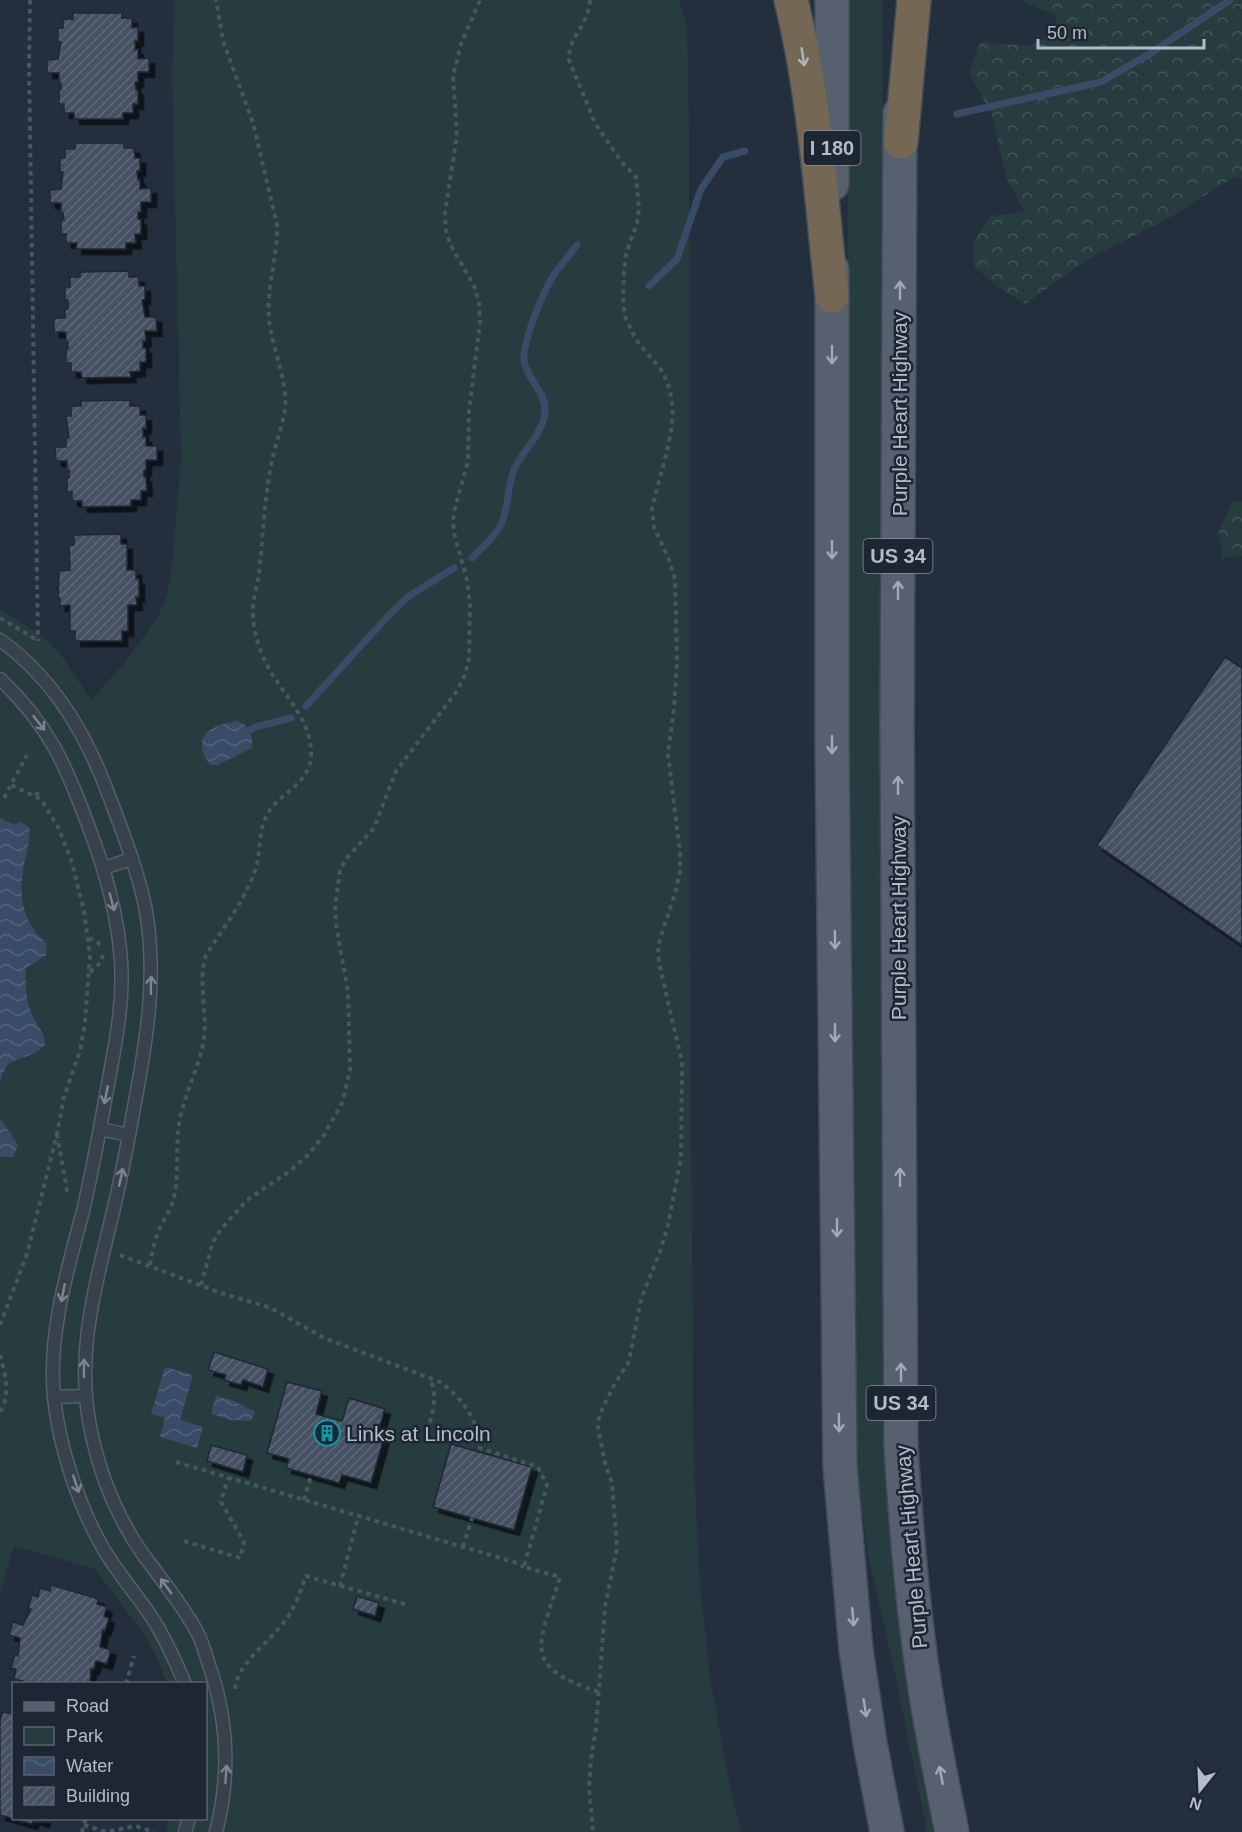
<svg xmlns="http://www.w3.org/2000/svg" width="1242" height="1832" font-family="Helvetica,sans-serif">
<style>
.green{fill:#263c3f}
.forest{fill:url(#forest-crowns)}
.water{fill:url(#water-waves)}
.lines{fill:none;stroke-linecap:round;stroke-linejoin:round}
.stream{stroke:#394c67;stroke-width:7}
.building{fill:url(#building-hatch);stroke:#1f2835;stroke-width:1.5;filter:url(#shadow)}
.service-casing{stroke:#565f6c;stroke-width:15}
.primary-casing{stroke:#414a57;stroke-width:36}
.motorway-casing{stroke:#434c59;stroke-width:36}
.path{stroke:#44595c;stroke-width:4;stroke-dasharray:4.5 4.5;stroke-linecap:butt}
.service{stroke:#38414e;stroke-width:12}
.primary{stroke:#56606e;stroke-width:33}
.motorway{stroke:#746855;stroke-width:33}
.oneway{stroke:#aeb4bd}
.oneway2{stroke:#a1aab7}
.oneway3{stroke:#7c8592}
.labels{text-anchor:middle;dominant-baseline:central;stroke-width:5;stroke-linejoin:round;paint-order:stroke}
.shield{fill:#1d2633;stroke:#878f9c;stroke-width:1.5}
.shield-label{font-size:20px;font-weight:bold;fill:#b4bcc9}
.street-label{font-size:21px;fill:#b4bcc9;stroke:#1d2633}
.poi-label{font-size:21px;fill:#b4bcc9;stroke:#1d2633;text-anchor:start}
</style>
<defs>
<pattern id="forest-crowns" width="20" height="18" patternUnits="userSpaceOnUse" patternTransform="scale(1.5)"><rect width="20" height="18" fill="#263c3f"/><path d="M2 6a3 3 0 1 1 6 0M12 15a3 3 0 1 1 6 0" fill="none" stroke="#435659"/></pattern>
<pattern id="water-waves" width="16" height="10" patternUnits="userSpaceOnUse" patternTransform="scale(1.5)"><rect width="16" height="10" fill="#394c67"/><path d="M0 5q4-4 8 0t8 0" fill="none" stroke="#53647b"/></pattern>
<pattern id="building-hatch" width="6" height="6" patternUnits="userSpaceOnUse" patternTransform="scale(1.5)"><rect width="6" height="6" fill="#455162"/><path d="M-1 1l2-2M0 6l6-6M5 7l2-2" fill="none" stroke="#5d6877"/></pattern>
<filter id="shadow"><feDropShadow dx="5.5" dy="5.5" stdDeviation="0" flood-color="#0009"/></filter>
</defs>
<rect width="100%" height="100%" fill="#242f3e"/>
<!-- green -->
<g class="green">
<path d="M175,0h504l8,24 2,103 1,883 4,454 6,124 11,95 18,98 12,51h-575l3,-13 37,-1v-134l-39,-1 -10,-25 -14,-25 -48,-64 -81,-23 -14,47v-984l45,29 16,17 30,45 35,-39 32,-44 9,-22 5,-28 9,-109 -9,-386z"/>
<path d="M847,0h35l3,1446 8,114 23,173 22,99h-11l-33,-163 -25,-110 -14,-96 -4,-55z"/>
</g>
<!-- forest -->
<g class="forest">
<path d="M1020,0h222v179l-8,-2 -65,41 -84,43 -60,43 -27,-17 -24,-21 -1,-24 18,-26 34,-4 -19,-35 -14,-61 -23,-44 12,-30 46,4 33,-14 -6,-17z"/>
<path d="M1232,502h10v54l-20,2 -3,-27z"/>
</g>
<!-- water -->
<g class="water">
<path d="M237,721c13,4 16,14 15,27l-35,17h-6c-5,-4 -8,-11 -9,-17 -3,-19 20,-24 35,-27z"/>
<path d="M0,818l13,6 8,-2 8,5c2,13 -2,24 -5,37 -6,33 -2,57 23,80l-1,11 -20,13c-1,16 0,32 6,47 6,13 12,14 13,30 -4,3 -8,7 -13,9 -17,8 -26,4 -32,28z"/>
<path d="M0,1118l18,27 -5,12h-13z"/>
<path d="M165,1367l28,8 -13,45 23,7 -6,21 -37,-11 5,-19 -14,-4z"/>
<path d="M216,1396l16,4 23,12 -4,9 -20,-1 -20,-6z"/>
</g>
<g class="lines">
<!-- stream -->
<g class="stream">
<path d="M957,114l144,-32 50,-29 79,-53"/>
<path d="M649,286l28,-27 24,-70 22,-32 22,-6"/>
<path d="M472,558c11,-12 26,-23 31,-39 6,-15 4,-33 11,-49 8,-19 31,-38 31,-60 1,-18 -19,-32 -21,-50 -1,-20 18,-65 28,-82 7,-12 17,-22 25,-33"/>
<path d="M306,706l83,-91 20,-19 45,-28"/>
<path d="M243,734l12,-7 36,-9"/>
</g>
</g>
<!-- building -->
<g class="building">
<path d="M73,13h49v5h10v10l6,-1v14h-3v9l3,-1v10l11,-1v14h-11v10h-3l1,8h2v14h-5v9h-10v6h-49v-6h-10v-9h-5v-14h2v-7h-2v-10h-12v-13l11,-1 3,-17h-3v-14h5v-9h10z"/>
<path d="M75,143h49v5h10l1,10h5v13h-3l1,9 2,-1v10l11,-1v14h-10v10h-3v7l3,1v14h-6l1,9h-10v6h-50l1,-6h-11v-9h-5v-14h3l-1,-7h-2v-10h-11v-13l11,-1 2,-17h-3v-14h5v-9h10z"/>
<path d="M129,271v6h10v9h6v13l-3,1 3,17h11l1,14h-12l1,10h-3v7h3v14h-6v9l-10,1 1,5 -49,1 -1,-6h-10v-9h-5v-14h2v-7h-2v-10h-12v-14h11v-9h3v-9h-3v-13h5v-10h10v-5z"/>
<path d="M130,400v6h10v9h6v14l-3,-1v9h3v9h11v14h-11v10h-2v7h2l1,14h-6v9h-10v6l-49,1v-6h-10v-9h-5v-14h2v-8l-2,1v-10h-11l-1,-14h11v-9h3l-3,-22h5v-10h10v-5z"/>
<path d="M121,534v10h6v26h9v9h3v18h-3l1,8h-9v26h-6v10h-47v-10h-5v-26l-10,1v-8h-2l1,-27 11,-1 -1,-25h5v-10z"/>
<path d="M1225,657l17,11v277l-145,-100z"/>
<path d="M214,1352l54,17 -5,18 -20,-7 -2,5 -17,-5 2,-5 -18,-5z"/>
<path d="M287,1382l35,9 -6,23 26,7 7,-23 36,11 -7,23 7,2 -14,49 -29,-8 -3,8 -53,-15 3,-9 -22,-6z"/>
<path d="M451,1444l81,23 -18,63 -81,-23z"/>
<path d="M211,1445l36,10 -4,17 -36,-11z"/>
<path d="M51,1585l48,14 -2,5 10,3 -3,9 5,2 -4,13 -2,-1 -3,17 11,3 -4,14 -11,-3 -2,8h-3l-1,15h-67v-3l-9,-2 2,-10 -5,-1 4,-13 3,1 2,-18 -11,-3 4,-13 10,3 8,-16h-3l4,-14 6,2 2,-9 10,3z"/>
<path d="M357,1596l22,7 -4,13 -22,-7z"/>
<path d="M3,1712l10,2 1,-1v105h31l-1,4 -10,-3 -2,5 -32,-9v-95z"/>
</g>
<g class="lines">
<!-- service casing -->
<g class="service-casing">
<g id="service">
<path d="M0,640c56,40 88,98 111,161 13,35 28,73 35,110 11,65 1,127 -11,191 -6,34 -12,67 -20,101 -18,79 -42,151 -23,233 9,41 26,82 50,117 19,26 40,51 55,79 5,9 8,20 11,30 20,56 23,112 8,170"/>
<path d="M0,679c48,45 66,86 88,146 17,44 30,89 33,136 3,45 -7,90 -15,134 -7,39 -14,78 -23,116 -16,60 -35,124 -29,186 5,50 25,110 50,153 14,23 32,44 47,66 14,22 24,44 34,68"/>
<path d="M104,868l27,-9"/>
<path d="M100,1129l29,6"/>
<path d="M54,1397l30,-1"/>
<path d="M185,1832l4,-14"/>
</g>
</g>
<!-- primary casing -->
<g class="primary-casing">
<g id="primary">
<path d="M832,0v184"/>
<path d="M900,113l-3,614 4,720c4,64 9,128 17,191 8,66 21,130 34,194"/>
<path d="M832,269v474l8,724 16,183 14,93 17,89"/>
</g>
</g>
<!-- motorway casing -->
<g class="motorway-casing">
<g id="motorway">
<path d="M791,0c24,97 30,198 41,296"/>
<path d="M901,142l13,-142"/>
</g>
</g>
<!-- path -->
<g class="path">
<path d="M30,0l-1,68 9,573"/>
<path d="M590,0c-2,28 -22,36 -21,60l26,63 25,37 16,17 3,31 -2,15 -11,31 -2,18 -1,27 2,18 11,23 27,32 7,18 3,18 -2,23 -4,20 -15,57 2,19 15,33 6,19 2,84 -3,45 -6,46 12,99v18l-4,19 -18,56 1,17 23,99 -1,96 -13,67 -8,27 -19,47 -12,62 -16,26 -14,29 -1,13 7,34 7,20 5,65 -12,59 -9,121 -5,32 -2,27 4,45"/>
<path d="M0,618l37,22"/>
<path d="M36,796l3,-7"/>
<path d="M4,798l23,-43"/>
<path d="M89,938l8,3 5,7"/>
<path d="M90,972l11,-10 2,-7"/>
<path d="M57,1134l11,62"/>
<path d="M120,1255l101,38 50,15 53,30 116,44c24,18 37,36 40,66l58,19 9,18 -23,82 36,10c-20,67 -42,89 39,115"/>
<path d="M150,1265c2,-12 4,-24 9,-35 4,-10 11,-18 14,-29 7,-25 2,-51 6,-77 4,-27 18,-52 24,-79 6,-30 -6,-61 3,-90 17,-27 40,-56 50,-87 5,-17 2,-37 11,-53 12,-23 43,-30 44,-60 1,-32 -23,-56 -39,-81 -11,-18 -18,-38 -19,-59 -1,-13 4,-28 6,-41 4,-36 5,-73 12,-108 3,-20 12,-38 14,-58 3,-26 -13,-61 -16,-88 -3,-32 9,-63 8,-95l-24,-102 -30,-82 -7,-41"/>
<path d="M201,1285l12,-43 9,-14 25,-28 43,-29 18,-16 16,-20 18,-32 8,-32 -2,-79 -12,-68 -1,-17 5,-37 6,-11 28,-31 22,-57 61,-80 8,-16 4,-17 1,-53 -3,-25 -13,-47 -1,-12 2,-13 13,-47 1,-50 11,-89 -1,-20 -5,-16 -24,-42 -4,-14 -1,-17 12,-78 -4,-59 8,-32 19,-44"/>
<path d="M0,1325l27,-71 30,-120 7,-37 16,-46 5,-29 5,-67 -6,-44 -12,-48 -13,-34 -18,-30 -30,-14"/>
<path d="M0,1355c5,18 11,40 0,57"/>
<path d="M427,1431c6,-18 10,-33 4,-51"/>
<path d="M176,1462l338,100 10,5"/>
<path d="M304,1500l7,-25"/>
<path d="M184,1541l56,17 4,-16 -23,-40 7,-24"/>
<path d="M463,1547l9,-29"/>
<path d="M340,1586l18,-69"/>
<path d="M126,1684l8,-28"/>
<path d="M235,1689c3,-27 34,-46 49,-67 11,-14 16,-30 22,-46l102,29"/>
<path d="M84,1825l22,7 30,-6 18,6"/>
<path d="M82,1832l4,-14"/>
</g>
<!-- service -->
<use href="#service" class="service"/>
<!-- primary -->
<use href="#primary" class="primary"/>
<!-- motorway -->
<use href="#motorway" class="motorway"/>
</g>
<!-- one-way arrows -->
<defs><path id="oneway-shaft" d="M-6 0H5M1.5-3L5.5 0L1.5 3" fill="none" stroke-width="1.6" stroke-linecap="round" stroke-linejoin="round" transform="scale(1.5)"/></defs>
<use class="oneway" href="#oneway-shaft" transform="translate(803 57) rotate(81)"/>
<g class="oneway2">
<use href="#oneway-shaft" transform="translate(900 290) rotate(-90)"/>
<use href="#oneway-shaft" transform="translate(832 355) rotate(90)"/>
<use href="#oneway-shaft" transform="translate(832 550) rotate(90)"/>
<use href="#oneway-shaft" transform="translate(898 590) rotate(-90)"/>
<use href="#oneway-shaft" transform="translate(832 745) rotate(90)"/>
<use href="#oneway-shaft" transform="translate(898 785) rotate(-90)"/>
<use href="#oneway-shaft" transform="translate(835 940) rotate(89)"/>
<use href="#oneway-shaft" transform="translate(835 1033) rotate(90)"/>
<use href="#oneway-shaft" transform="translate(900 1177) rotate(-90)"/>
<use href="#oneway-shaft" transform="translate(837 1228) rotate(90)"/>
<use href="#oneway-shaft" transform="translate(901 1372) rotate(-90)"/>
<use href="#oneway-shaft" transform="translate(839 1423) rotate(89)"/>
<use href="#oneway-shaft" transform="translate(853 1617) rotate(85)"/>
<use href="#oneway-shaft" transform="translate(865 1708) rotate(81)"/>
<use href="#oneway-shaft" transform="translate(941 1775) rotate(-101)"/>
</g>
<g class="oneway3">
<use href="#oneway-shaft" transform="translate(39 723) rotate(52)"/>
<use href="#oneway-shaft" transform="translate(112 902) rotate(75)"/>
<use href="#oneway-shaft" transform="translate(151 985) rotate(-89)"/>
<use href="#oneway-shaft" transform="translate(106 1095) rotate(101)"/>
<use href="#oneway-shaft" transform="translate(121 1177) rotate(-78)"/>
<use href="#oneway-shaft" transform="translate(63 1293) rotate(101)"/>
<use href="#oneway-shaft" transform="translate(84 1368) rotate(-89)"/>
<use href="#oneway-shaft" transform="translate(76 1484) rotate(72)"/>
<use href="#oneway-shaft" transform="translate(166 1586) rotate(-126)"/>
<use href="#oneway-shaft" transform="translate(226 1774) rotate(-86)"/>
</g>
<!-- icons -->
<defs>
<g id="building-ring" transform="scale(1.35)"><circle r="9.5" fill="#1d2633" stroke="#0f9aa8" stroke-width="1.5"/><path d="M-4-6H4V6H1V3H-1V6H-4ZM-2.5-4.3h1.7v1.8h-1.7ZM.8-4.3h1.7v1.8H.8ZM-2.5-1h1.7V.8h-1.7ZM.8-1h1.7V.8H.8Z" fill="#0f9aa8"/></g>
</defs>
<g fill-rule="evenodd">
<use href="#building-ring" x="327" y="1433"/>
</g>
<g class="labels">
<!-- shield labels -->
<g class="shield">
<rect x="803.5" y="131" width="57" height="34" rx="4.5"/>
<rect x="863.5" y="539" width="69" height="34" rx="4.5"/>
<rect x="866.5" y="1386" width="69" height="34" rx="4.5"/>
</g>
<g class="shield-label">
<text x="832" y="148">I 180</text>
<text x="898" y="556">US 34</text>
<text x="901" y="1403">US 34</text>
</g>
<!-- street labels -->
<g class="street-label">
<text transform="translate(899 414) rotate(-90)">Purple Heart Highway</text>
<text transform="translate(898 918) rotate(-90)">Purple Heart Highway</text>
<text transform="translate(911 1547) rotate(-95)">Purple Heart Highway</text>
</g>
<!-- poi labels -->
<g class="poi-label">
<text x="346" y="1433">Links at Lincoln</text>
</g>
</g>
<!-- legend -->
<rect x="12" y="1682" width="195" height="138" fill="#1d2633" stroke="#59626f" stroke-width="1.5"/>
<rect x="24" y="1702" width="30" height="9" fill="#56606e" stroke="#59626f" stroke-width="1.5"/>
<text x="66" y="1712" font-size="18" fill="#b4bcc9">Road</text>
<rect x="24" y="1727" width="30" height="18" fill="#263c3f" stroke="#59626f" stroke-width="1.5"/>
<text x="66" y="1742" font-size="18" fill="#b4bcc9">Park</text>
<rect x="24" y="1757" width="30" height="18" fill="url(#water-waves)" stroke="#59626f" stroke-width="1.5"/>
<text x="66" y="1772" font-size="18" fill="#b4bcc9">Water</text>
<rect x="24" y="1787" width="30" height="18" fill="url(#building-hatch)" stroke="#59626f" stroke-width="1.5"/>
<text x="66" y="1802" font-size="18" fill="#b4bcc9">Building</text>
<!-- north arrow -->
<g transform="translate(1200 1790) rotate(198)" stroke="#1d2633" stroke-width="4.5" paint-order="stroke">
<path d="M0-4.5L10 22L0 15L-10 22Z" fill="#b4bcc9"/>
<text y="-9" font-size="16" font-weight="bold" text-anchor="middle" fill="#b4bcc9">N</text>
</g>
<!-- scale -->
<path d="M1038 39v9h166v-9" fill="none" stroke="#b4bcc9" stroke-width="3"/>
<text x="1047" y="39" font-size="18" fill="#b4bcc9" stroke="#1d2633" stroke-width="4.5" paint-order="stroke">50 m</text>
</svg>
